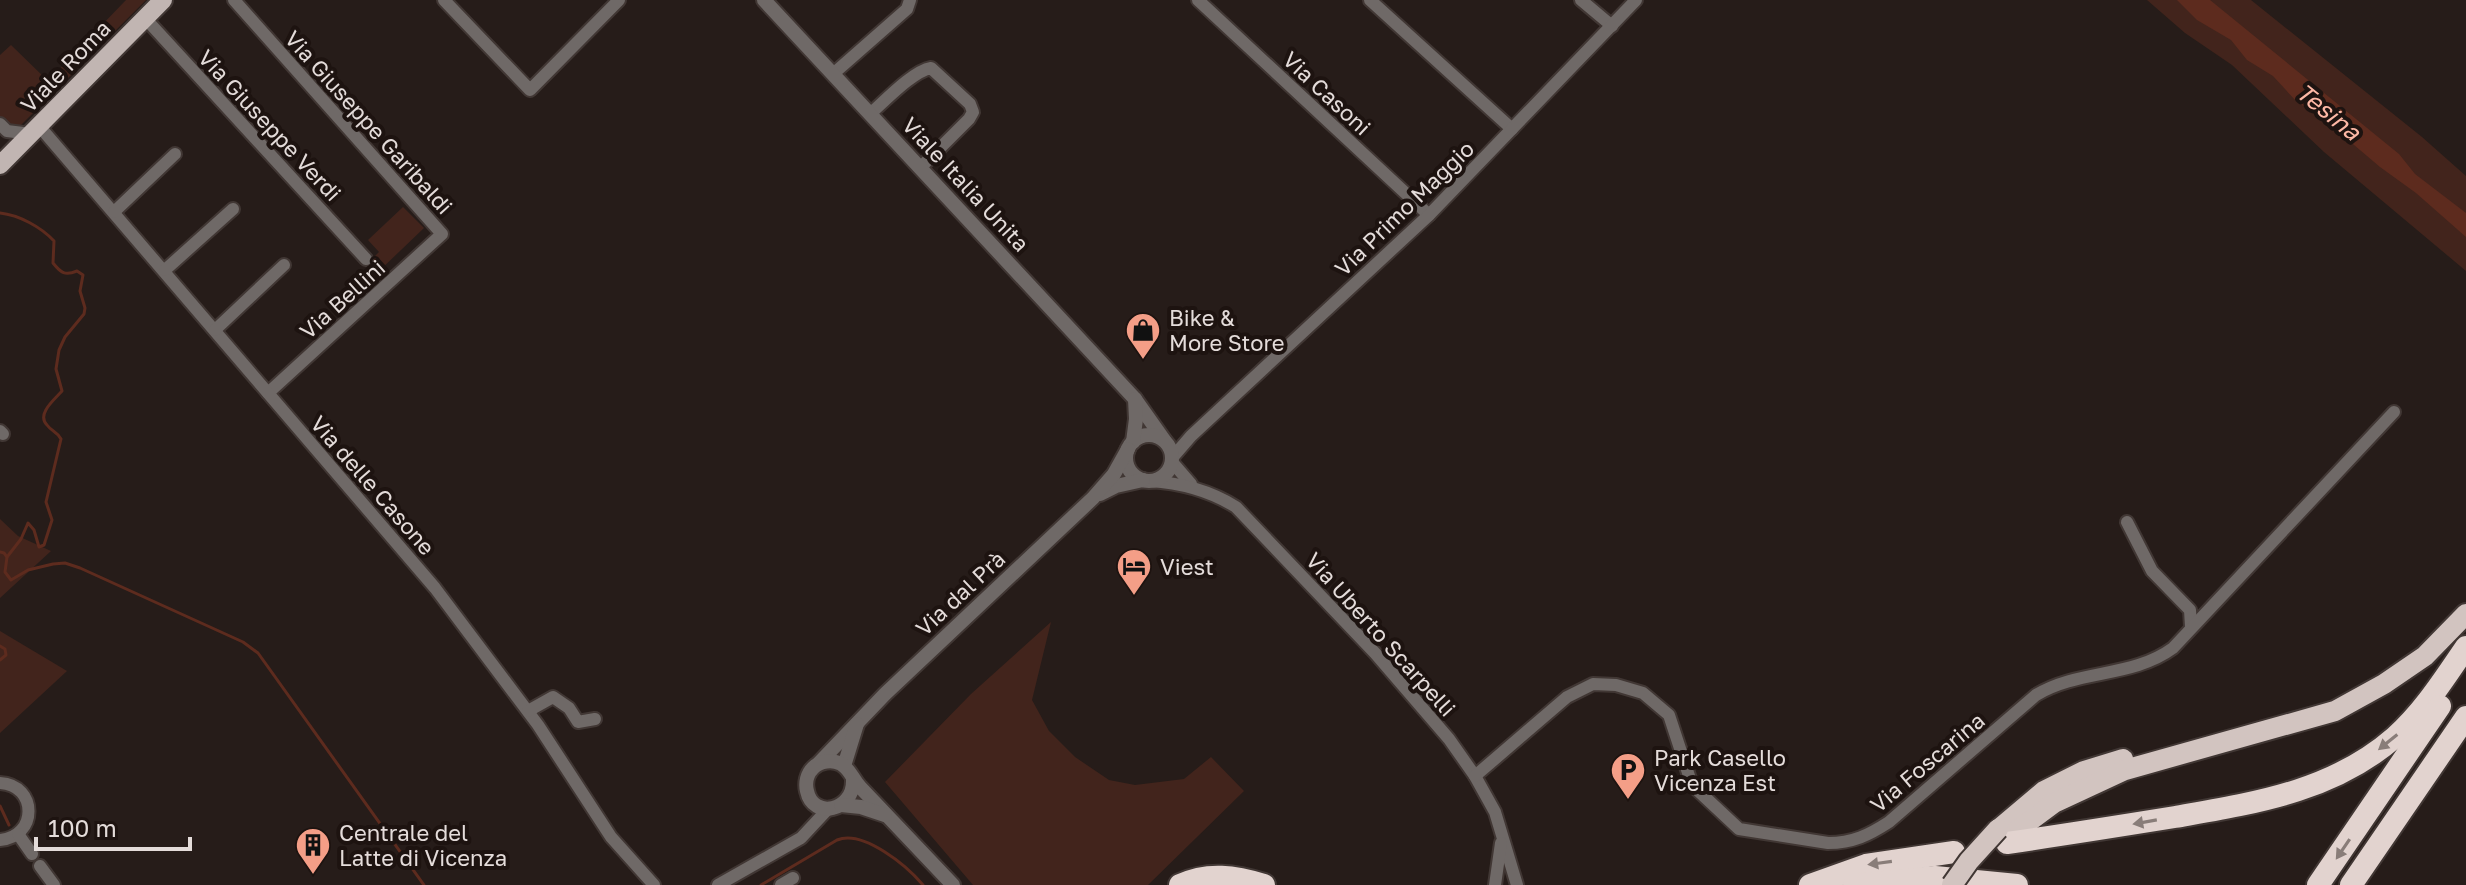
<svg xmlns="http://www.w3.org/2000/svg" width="2466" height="885" font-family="'Golos Text',sans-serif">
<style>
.green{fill:#42241c}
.water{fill:#5d2b1e}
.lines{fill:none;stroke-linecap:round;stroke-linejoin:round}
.stream{stroke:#5d2b1e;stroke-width:3}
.minor-casing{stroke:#413734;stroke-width:16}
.tertiary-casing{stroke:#413734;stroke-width:18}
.primary-casing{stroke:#413734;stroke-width:22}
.trunk-casing{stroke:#413734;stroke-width:24}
.motorway-casing{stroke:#413734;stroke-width:26}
.minor{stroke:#6f6967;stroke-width:12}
.tertiary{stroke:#6f6967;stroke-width:14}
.primary{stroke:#c1b5b2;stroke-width:18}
.trunk{stroke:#d2c4c0;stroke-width:20}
.motorway{stroke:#e2d3cf;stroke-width:22}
.trunk-bridge-casing{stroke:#413734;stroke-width:24;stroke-linecap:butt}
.trunk-bridge{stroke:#d2c4c0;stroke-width:20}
.oneway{fill:#897d79}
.labels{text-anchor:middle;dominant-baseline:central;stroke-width:8;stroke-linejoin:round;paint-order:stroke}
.street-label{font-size:22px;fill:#e4dcda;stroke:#1d1310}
.poi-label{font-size:22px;fill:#e4dcda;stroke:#1d1310;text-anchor:start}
.water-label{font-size:24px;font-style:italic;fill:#fdb8a5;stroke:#1d1310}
</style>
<rect width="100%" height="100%" fill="#261c19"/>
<!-- green -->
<g class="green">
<path d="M126,0h20l-126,126h-9l-11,-8v-63l11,-10 37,36z"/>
<path d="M2147,0h104l171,137 44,39v95l-142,-119 -92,-87 -47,-32z"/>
<path d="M403,207l21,21 -47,45 -9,-10 11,-11 -11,-12z"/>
<path d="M0,519l18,17 33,15 -51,47z"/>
<path d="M1051,622l-19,78 17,31 26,26 34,23 26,5 49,-6 27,-22 33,34 -96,94h-175l-88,-103 86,-88z"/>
<path d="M0,631l67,40 -67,62z"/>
</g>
<!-- water -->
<path class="water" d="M2177,0h33l189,154 16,20 51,39v24l-50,-44 -36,-26 -53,-45 -31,-21 -23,-25 -26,-16 -16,-20 -34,-20z"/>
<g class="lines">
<!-- stream -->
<g class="stream">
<path d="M0,213c19,2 41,14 54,28l-1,22c8,10 12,13 24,8l6,4 -3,16 5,17 -1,6 -19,23 -6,13 -3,19 6,22c-7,8 -26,23 -15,34 5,7 10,6 14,14l-15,63 6,18 -8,25 -5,2 -5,-17 -6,-7 -7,16 -14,18"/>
<path d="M0,552l4,1 3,4 -2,15 6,8 17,-10 25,-6 12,-1 15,5 163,74 15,11 166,232"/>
<path d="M0,646l5,3 1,6 -6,5"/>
<path d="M0,806l9,19"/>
<path d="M761,885l76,-45c26,-11 70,26 86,45"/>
</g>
<!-- minor casing -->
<g class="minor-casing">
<g id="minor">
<path d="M234,0l208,234 -174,159"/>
<path d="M444,0l86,90 89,-90"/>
<path d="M1198,0l231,215"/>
<path d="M1370,0l142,129"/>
<path d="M1581,0l31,26"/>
<path d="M145,18l221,241"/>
<path d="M833,74l74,-65 3,-9"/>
<path d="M870,114c15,-13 43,-43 61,-46l39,36 3,8 -4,7 -49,49"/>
<path d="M0,124l7,7 24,3"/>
<path d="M40,127l395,461 103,137 73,112 43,48"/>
<path d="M114,212l61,-58"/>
<path d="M165,270l68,-61"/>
<path d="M215,330l69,-65"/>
<path d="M0,431l3,3"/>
<path d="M1172,458l19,-22 238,-221 207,-215"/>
<path d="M1172,462l19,22"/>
<path d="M1150,481c32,2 59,9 86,26l139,146 74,86 26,37 20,36 22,73"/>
<path d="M2127,522l25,49 38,39 1,17"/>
<path d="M528,711l25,-14 16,11 9,14 17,-3"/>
<path d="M1475,776l92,-79 26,-13 23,1 27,8 26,22 23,70 47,44 89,14c25,0 41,-8 61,-21l147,-127c43,-26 96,-17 137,-47l221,-236"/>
<path d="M0,783c38,2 38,54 0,57"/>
<path d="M18,834l14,20"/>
<path d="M40,866l14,19"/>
<path d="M718,885l83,-47 27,-29"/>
<path d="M781,885l12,-7"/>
<path d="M1495,885l6,-42"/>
</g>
</g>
<!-- tertiary casing -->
<g class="tertiary-casing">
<g id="tertiary">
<path d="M764,0l371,399 29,41"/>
<circle cx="1149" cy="458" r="23"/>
<path d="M1133,442l3,-23 -1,-20"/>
<path d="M1100,494l16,-8 27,-6"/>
<path d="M819,763l66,-69 208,-196 21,-24 14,-25"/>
<path d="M844,766l13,-42"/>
<path d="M853,780c1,31 -40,40 -46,11 -2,-8 0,-17 6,-23 7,-7 19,-9 28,-4 9,5 12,16 19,23 31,33 62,65 93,98"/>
<path d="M841,805l20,2 24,8"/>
</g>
</g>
<!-- primary casing -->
<g class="primary-casing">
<path id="primary" d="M0,165l163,-165"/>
</g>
<!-- trunk casing -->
<g class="trunk-casing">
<g id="trunk">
<path d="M1999,829l45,-38 40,-20 39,-12"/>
<path d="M2011,835l43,-32 71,-33 210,-59 49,-27 41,-28 41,-42"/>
</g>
</g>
<!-- motorway casing -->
<g class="motorway-casing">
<g id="motorway">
<path d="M2007,843c56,-8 112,-17 168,-26 79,-14 157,-25 220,-80 29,-26 49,-58 71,-90"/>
<path d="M1180,885c28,-13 55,-9 84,0"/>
<path d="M1810,885l56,-20 88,-13"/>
<path d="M1854,885l81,-8 82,8"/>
<path d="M2318,885l122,-179"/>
<path d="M2351,885l115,-168"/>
</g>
</g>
<!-- minor -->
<use href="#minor" class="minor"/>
<!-- tertiary -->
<use href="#tertiary" class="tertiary"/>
<!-- primary -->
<use href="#primary" class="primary"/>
<!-- trunk -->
<use href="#trunk" class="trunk"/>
<!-- motorway -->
<use href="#motorway" class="motorway"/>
<!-- trunk-bridge casing -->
<g class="trunk-bridge-casing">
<path id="trunk-bridge" d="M1952,885l17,-24 29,-32"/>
</g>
<!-- trunk-bridge -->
<use href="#trunk-bridge" class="trunk-bridge"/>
</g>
<!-- one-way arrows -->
<defs><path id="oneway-solid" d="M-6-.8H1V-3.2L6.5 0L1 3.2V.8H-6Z" transform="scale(2)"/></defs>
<g class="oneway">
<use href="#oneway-solid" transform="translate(2388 742) rotate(141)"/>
<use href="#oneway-solid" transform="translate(2145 822) rotate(170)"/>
<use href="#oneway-solid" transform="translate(2343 849) rotate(124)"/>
<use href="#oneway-solid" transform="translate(1880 863) rotate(172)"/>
</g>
<!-- icons -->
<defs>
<g id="shop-pin" transform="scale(1.8)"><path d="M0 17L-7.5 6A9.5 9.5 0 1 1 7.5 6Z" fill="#f49e87" stroke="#1d1310"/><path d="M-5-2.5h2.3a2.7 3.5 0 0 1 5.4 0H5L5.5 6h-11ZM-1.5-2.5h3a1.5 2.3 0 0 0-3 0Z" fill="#111"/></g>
<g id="hotel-pin" transform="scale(1.8)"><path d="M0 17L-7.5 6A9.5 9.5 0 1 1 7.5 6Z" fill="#f49e87" stroke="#1d1310"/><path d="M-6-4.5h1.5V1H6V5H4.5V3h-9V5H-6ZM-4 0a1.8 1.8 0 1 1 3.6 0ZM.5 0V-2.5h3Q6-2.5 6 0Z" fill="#111"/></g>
<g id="parking-pin" transform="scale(1.8)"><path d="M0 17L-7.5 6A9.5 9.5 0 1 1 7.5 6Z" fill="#f49e87" stroke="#1d1310"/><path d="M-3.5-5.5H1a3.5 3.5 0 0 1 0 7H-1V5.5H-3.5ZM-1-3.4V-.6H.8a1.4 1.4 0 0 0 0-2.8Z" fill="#111"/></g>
<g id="building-pin" transform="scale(1.8)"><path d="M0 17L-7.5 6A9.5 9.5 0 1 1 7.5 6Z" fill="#f49e87" stroke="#1d1310"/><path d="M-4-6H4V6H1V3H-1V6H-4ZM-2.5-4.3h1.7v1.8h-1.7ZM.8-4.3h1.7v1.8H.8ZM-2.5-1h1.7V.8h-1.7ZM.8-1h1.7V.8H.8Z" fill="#111"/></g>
</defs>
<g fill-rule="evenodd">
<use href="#shop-pin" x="1143" y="330"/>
<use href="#hotel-pin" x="1134" y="566"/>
<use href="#parking-pin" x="1628" y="770"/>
<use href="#building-pin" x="313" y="845"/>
</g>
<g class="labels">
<!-- street labels -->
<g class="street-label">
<text transform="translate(65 66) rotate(-46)">Viale Roma</text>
<text transform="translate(1327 93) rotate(43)">Via Casoni</text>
<text transform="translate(369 122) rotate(48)">Via Giuseppe Garibaldi</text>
<text transform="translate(270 125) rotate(47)">Via Giuseppe Verdi</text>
<text transform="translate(966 184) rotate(47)">Viale Italia Unita</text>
<text transform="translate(1404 208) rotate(-44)">Via Primo Maggio</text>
<text transform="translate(342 299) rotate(-42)">Via Bellini</text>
<text transform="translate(373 485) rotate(49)">Via delle Casone</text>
<text transform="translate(960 593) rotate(-43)">Via dal Prà</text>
<text transform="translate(1381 634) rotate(48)">Via Uberto Scarpelli</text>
<text transform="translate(1927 762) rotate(-40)">Via Foscarina</text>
</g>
<!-- poi labels -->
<g class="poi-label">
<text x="1169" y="317">Bike &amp;<tspan x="1169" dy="25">More Store</tspan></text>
<text x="1160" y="566">Viest</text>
<text x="1654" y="757">Park Casello<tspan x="1654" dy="25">Vicenza Est</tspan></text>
<text x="339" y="832">Centrale del<tspan x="339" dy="25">Latte di Vicenza</tspan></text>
</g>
<!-- water labels -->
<g class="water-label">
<text transform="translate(2329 111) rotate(39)">Tesina</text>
</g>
</g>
<!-- scale -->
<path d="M36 837v12h154v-12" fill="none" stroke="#e4dcda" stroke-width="4"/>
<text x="48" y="837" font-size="24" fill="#e4dcda" stroke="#1d1310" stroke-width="6" paint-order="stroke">100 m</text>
</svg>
